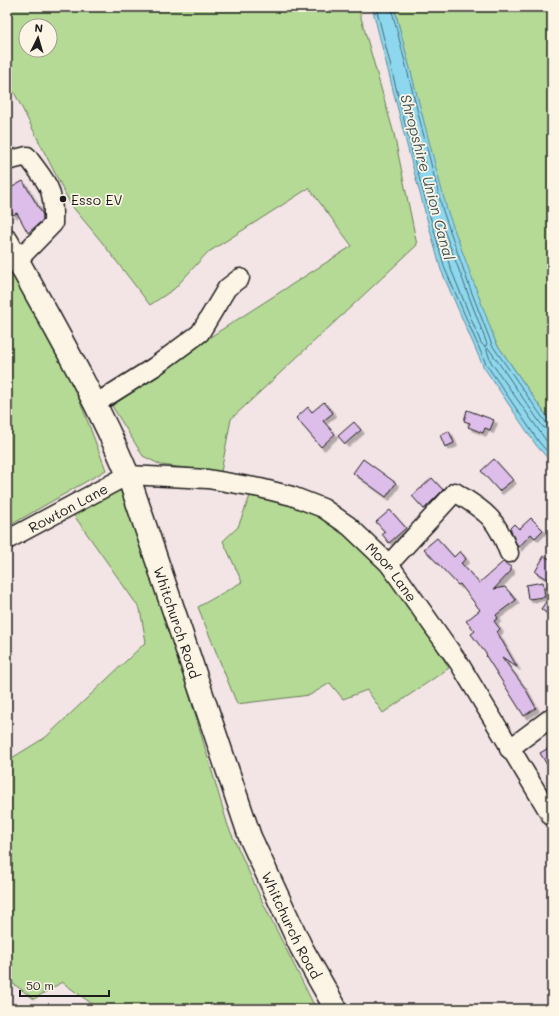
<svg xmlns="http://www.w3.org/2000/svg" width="559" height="1016" font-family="Mali,sans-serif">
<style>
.green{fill:#b5da95;stroke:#687b58;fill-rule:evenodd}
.water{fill:#8dd8ee;stroke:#608d9a}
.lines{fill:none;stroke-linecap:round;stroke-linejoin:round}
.shore{stroke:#496770;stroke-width:1}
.building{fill:#ddbdea;stroke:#1c1c1c;filter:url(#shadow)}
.minor-casing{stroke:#1c1c1c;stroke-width:21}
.highway-casing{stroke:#1c1c1c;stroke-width:25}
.minor{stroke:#fcf5e5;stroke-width:18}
.highway{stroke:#fcf5e5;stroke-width:22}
.poi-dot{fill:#1c1c1c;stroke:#fcf5e5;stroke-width:1.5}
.labels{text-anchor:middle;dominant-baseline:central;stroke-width:3.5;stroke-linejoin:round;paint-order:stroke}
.poi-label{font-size:14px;fill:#1c1c1c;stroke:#fcf5e5;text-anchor:start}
.street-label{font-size:14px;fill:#1c1c1c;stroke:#fcf5e5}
.water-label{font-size:15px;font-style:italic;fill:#3e545b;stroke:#fcf5e5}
</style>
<defs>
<filter id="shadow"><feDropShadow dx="3.5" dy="3.5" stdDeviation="0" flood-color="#0004"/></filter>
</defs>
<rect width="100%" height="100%" fill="#f3e4e6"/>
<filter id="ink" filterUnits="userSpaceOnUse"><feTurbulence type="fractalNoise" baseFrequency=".025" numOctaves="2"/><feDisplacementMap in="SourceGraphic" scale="8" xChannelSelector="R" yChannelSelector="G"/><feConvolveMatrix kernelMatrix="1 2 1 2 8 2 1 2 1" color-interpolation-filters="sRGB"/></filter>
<g filter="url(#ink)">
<!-- green -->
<g class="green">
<path d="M7,7h351l36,127 23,111 -186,174 -10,53 -60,-7 -18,-9 -31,-50 95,-67 145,-93 -43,-58 -102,65 -33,36 -24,16 -49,-64 -30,-36 -57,-113 -7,3zM26,26h24v24h-24z"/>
<path d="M394,7h158v417l-56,-81 -23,-57 -27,-76z"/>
<path d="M7,261l60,106 39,103 -99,57z"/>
<path d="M120,489l48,133 60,204 34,75 54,108h-217l-37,-27 -28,17 -27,-20v-218l39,-24 100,-95 -6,-33 -67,-95z"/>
<path d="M250,496l36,6 29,8 16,12 49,45 27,34 42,67 -66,45 -16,-23 -24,9 -13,-16 -20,12 -73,9 -39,-97 44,-25 -19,-41 15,-14z"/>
</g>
<!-- water -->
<path class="water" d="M372,7h22l53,203 49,133 56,81v39l-16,-18 -53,-79 -42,-96 -31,-113z"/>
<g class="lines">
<!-- shore -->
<g class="shore">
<path d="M376,7l37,149 32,113 41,95 53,78 13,15"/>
<path d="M391,7l52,204 27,77 22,57 55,79 5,2"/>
<path d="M419,147l6,17 -2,2 -2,-1 -4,-15z"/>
<path d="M440,224l2,1 45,119 -2,3 -4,-4 -31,-76 -12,-41z"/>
<path d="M552,431l-9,-4 -54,-78 -3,-1 5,14 61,87"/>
</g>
</g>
<!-- building -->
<g class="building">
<path d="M23,181l20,34v5l-15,13 -11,-20 -4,2 -6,-11v-14z"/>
<path d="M324,402l9,11 -10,8 12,13 -14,13 -25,-29 12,-11 4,5z"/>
<path d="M467,410l27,10 -4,10 -5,-2 -2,5 -15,-6 2,-4 -6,-2z"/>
<path d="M354,422l7,8 -16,14 -7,-8z"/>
<path d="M449,431l5,12 -9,4 -5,-12z"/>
<path d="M363,459l33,24 -10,14 -33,-24z"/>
<path d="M494,459l19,21 -14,11 -18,-20z"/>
<path d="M432,478l11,12 -19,19 -12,-13z"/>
<path d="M390,510l16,18 -17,15 -7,-9 3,-2 -9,-10z"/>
<path d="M531,518l12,12 -8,8 -4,-4 -13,14 -8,-20 4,-4 5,5z"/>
<path d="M437,538l17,19 6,-6 6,8 -5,4 18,20 24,-21 8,5v4l-17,18 11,-2 11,13 -20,15 2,3 -4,3 6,8 -3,3 20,35 -15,-10 23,31 11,20 -12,8 -38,-60 1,-1 -16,-21 4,-3 -9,-10 14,-11 -20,-26 -2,1 -34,-36z"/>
<path d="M544,556l8,4v12l-4,8 -13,-8z"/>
<path d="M543,582l2,15 -17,2 -2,-14z"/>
<path d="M552,593v24l-11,-8z"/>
<path d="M552,746v27l-12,-20z"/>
</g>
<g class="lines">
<!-- minor casing -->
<g class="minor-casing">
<g id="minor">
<path d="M7,161l20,-5c21,29 27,30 26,68l-35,36"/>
<path d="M95,404l59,-37 46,-34 27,-45 13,-10"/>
<path id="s1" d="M7,540l121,-65 80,4 52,9 32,8 31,12 26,18 40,38 70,99 93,154"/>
<path d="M389,564l66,-72c32,21 41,25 54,61"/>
<path d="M509,749l43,-32"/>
</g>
</g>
<!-- highway casing -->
<g class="highway-casing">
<g id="highway">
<path id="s2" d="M7,241c42,77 87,153 121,234l122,362 51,110 35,62"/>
</g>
</g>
<!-- minor -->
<use href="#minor" class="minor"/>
<!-- highway -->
<use href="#highway" class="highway"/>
</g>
</g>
<!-- markers -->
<circle class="poi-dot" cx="63" cy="199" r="4"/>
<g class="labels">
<!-- poi labels -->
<g class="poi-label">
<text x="71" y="199">Esso EV</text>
</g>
<!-- street labels -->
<g class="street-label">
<text stroke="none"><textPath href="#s1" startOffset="69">Rowton Lane</textPath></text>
<text stroke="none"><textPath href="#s1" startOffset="431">Moor Lane</textPath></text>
<text stroke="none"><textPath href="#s2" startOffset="419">Whitchurch Road</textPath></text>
<text stroke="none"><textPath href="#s2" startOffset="743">Whitchurch Road</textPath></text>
</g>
<!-- water labels -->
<g class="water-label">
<text transform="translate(428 177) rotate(75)">Shropshire Union Canal</text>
</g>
</g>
<!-- margin -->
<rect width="559" height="1016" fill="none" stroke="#fcf5e5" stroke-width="24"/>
<rect x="12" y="12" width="535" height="992" fill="none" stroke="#1c1c1c" stroke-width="1.5" filter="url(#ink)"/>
<!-- north arrow -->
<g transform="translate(38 38) rotate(5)"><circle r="19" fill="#fcf5e5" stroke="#a29e95"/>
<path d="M0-3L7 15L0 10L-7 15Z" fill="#1c1c1c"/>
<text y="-6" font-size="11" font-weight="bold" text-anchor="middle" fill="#1c1c1c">N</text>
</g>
<!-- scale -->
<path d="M20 990v6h89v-6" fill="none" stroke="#1c1c1c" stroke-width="2"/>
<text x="26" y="990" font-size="12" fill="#1c1c1c" stroke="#fcf5e5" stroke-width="3" paint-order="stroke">50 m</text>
</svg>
